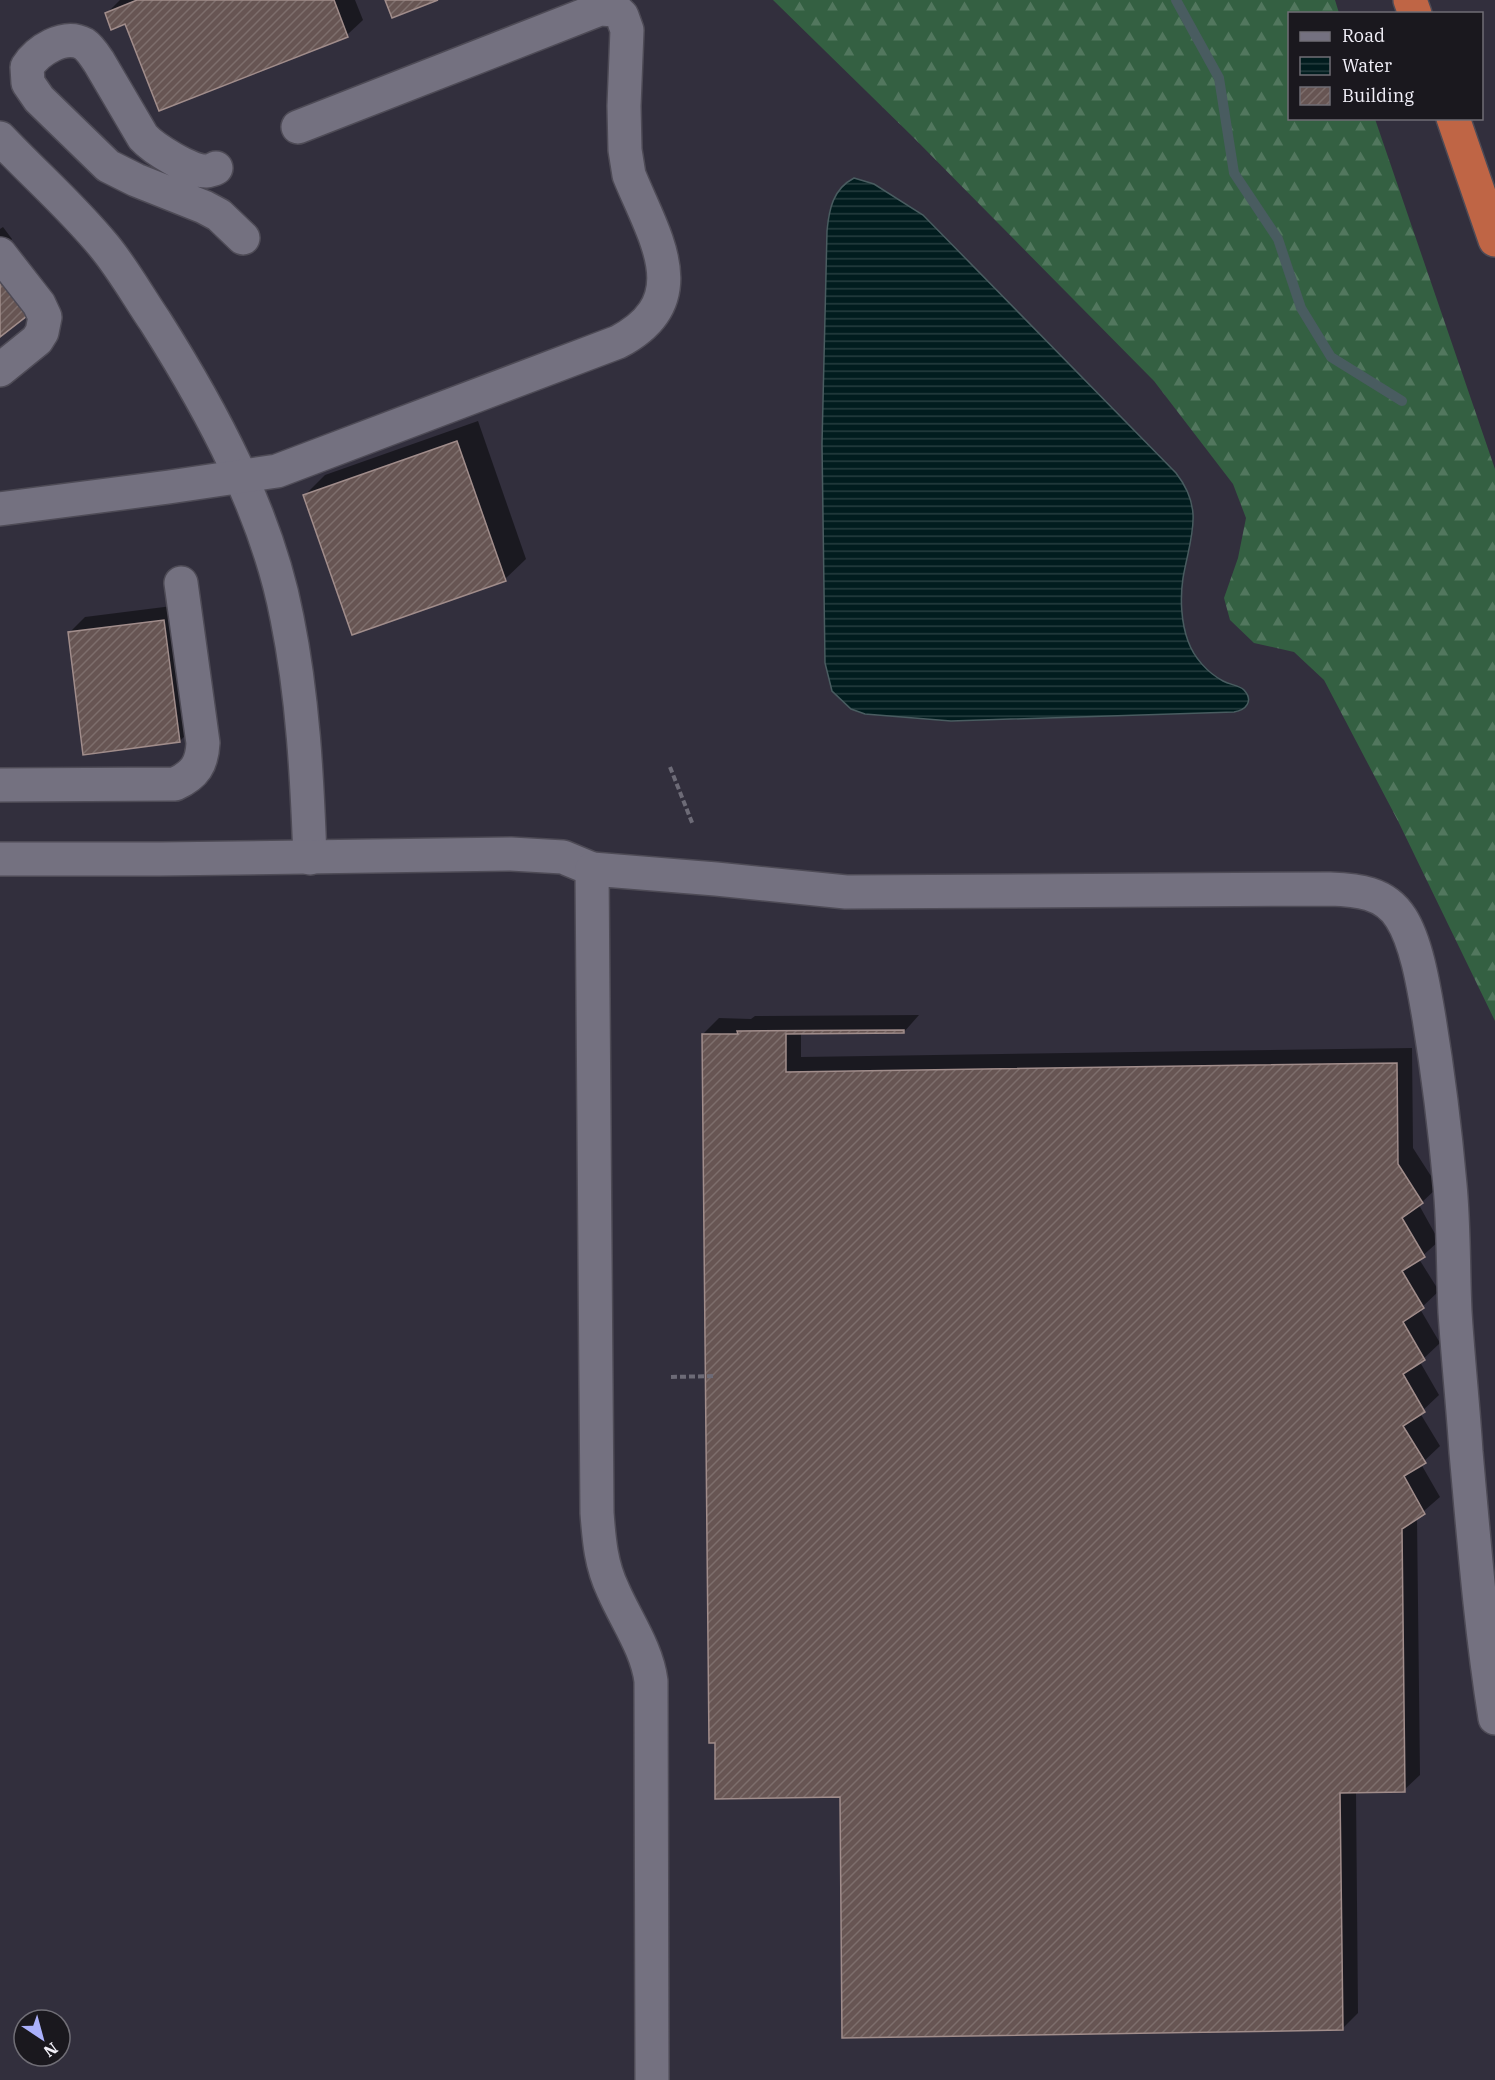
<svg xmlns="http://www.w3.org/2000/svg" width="1495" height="2080" font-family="'IBM Plex Serif',serif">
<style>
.forest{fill:url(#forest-firs)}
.water{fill:url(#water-rules);stroke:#495c60;stroke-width:1.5}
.shadow{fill:#0007}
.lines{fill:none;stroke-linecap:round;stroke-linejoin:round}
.stream{stroke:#495c60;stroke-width:10}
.building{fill:url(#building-hatch);stroke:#a18d8b;stroke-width:1.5}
.minor-casing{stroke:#4e4b56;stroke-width:36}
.highway-casing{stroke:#4e4b56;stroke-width:36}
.path{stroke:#6d6b77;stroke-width:4;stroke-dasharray:6 3;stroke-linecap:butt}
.minor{stroke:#747180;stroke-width:33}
.highway{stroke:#bf6545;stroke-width:33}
</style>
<defs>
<pattern id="forest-firs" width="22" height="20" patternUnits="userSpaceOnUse" patternTransform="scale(1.5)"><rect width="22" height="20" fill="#346042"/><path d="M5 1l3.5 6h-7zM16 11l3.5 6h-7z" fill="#52775e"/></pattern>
<pattern id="water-rules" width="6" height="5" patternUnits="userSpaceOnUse" patternTransform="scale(1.5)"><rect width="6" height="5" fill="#011c1e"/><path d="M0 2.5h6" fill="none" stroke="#263d3f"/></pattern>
<pattern id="building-hatch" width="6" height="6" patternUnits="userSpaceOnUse" patternTransform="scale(1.5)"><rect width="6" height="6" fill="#675553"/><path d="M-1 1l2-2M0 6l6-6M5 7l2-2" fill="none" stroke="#7d6e6c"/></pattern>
</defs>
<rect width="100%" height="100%" fill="#322f3d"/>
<!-- forest -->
<path class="forest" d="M773,0h562l4,13 -49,1v104l85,1 120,350v552l-97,-200 -74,-141 -30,-28 -40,-9 -24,-23 -6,-22 14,-40 8,-40 -13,-34 -79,-103 -242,-245z"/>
<!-- water -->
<path class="water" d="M854,178l20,6 49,31 253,258c29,37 14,64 7,105 -3,20 -2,44 5,63 6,17 20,32 35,40 7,4 16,4 21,9 10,11 2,20 -10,22l-283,9 -86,-7 -14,-5 -19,-18 -7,-28 -3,-219 5,-213c2,-22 6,-42 27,-53z"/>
<!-- shadow -->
<g class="shadow">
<path d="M120,0h235l8,20 -16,15 -221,-13 -19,-9z"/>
<path d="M3,227l9,12 -4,5 -8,91v-106z"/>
<path d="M478,421l48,138 -21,20 -152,54 -48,-138 20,-20z"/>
<path d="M180,605l15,120 -15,16 -111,-108 16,-16z"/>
<path d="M919,1015l-15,17h-103v25l611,-9 1,100 25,39 -19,18 20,36 -20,18 20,32 -19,18 20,34 -20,19 19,33 -19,18 20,33 -19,18 19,33 -23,20 3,258 -16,15 -48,1 2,222 -16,16 -501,-234 -138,-761 16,-16 32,1 4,-3z"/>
</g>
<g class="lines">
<!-- stream -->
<path class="stream" d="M1176,0l43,78 15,95 44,66 23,69 30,49 71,44"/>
</g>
<!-- building -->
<g class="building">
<path d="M137,0h197l14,37 -189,74 -34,-87 -14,6 -6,-17z"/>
<path d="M385,0h53l-46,18z"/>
<path d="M0,269l32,43 -32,25z"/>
<path d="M457,441l49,140 -154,54 -49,-140z"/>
<path d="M164,620l16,122 -97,13 -15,-123z"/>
<path d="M904,1030v3l-118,1v38l611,-9 1,101 25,39 -21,15 23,39 -23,14 22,37 -21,14 22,38 -22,14 22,38 -22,14 23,37 -22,13 21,38 -23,15 3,263 -65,1 3,237 -501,8 -2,-241 -125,2v-56h-6l-7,-709h36l-1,-3z"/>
</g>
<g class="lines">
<!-- minor casing -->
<g class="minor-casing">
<g id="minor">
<path d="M0,138c35,37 72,69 104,108 19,23 34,50 51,75 57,90 112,192 132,297 16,79 20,159 23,240"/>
<path d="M216,168c-1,1 -8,3 -9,3 -16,1 -53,-22 -64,-34l-44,-75c-4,-6 -9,-14 -15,-18 -20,-11 -47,7 -57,23l1,16 11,16 69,67 28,14 68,27 15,8 24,23"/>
<path d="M0,254l39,50 6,13 -3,15 -5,8 -37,30"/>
<path d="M0,509l169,-22 108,-16 341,-129c80,-42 36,-105 11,-167l-4,-25 -1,-44 3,-76 -5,-14 -6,-6 -16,-1 -302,118"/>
<path d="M0,785l175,-1c20,-9 27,-20 28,-41l-22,-160"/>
<path d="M0,859h160l351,-5 52,3 29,12"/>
<path d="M652,2080l-1,-399c-4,-32 -25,-61 -38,-91 -12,-25 -14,-50 -16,-77l-5,-644 124,10 130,13 484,-3c27,1 55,3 71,29 16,25 23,71 28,100 9,55 16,111 21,167 4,42 3,85 5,127 3,47 8,93 11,140 8,89 15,178 29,266"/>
</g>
</g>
<!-- highway casing -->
<g class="highway-casing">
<g id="highway">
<path d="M1410,0l5,14"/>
<path d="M1453,118l42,122"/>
</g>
</g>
<!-- path -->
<g class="path">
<path d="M670,767l23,58"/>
<path d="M671,1377l45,-1"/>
</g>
<!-- minor -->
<use href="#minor" class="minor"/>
<!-- highway -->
<use href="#highway" class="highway"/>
</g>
<!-- legend -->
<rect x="1288" y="12" width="195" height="108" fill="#1a181e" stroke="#706e76" stroke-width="1.5"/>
<rect x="1300" y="32" width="30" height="9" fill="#747180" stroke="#706e76" stroke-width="1.5"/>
<text x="1342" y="42" font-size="18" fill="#f2f0f9">Road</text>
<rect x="1300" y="57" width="30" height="18" fill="url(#water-rules)" stroke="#706e76" stroke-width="1.5"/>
<text x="1342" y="72" font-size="18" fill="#f2f0f9">Water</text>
<rect x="1300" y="87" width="30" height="18" fill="url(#building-hatch)" stroke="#706e76" stroke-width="1.5"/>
<text x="1342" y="102" font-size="18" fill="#f2f0f9">Building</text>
<!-- north arrow -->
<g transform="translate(42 2038) rotate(144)"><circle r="28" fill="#1a181e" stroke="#706e76" stroke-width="1.5"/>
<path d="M0-4.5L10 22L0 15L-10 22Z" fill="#aab0fb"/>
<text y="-9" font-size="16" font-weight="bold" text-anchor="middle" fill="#f2f0f9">N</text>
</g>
</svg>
